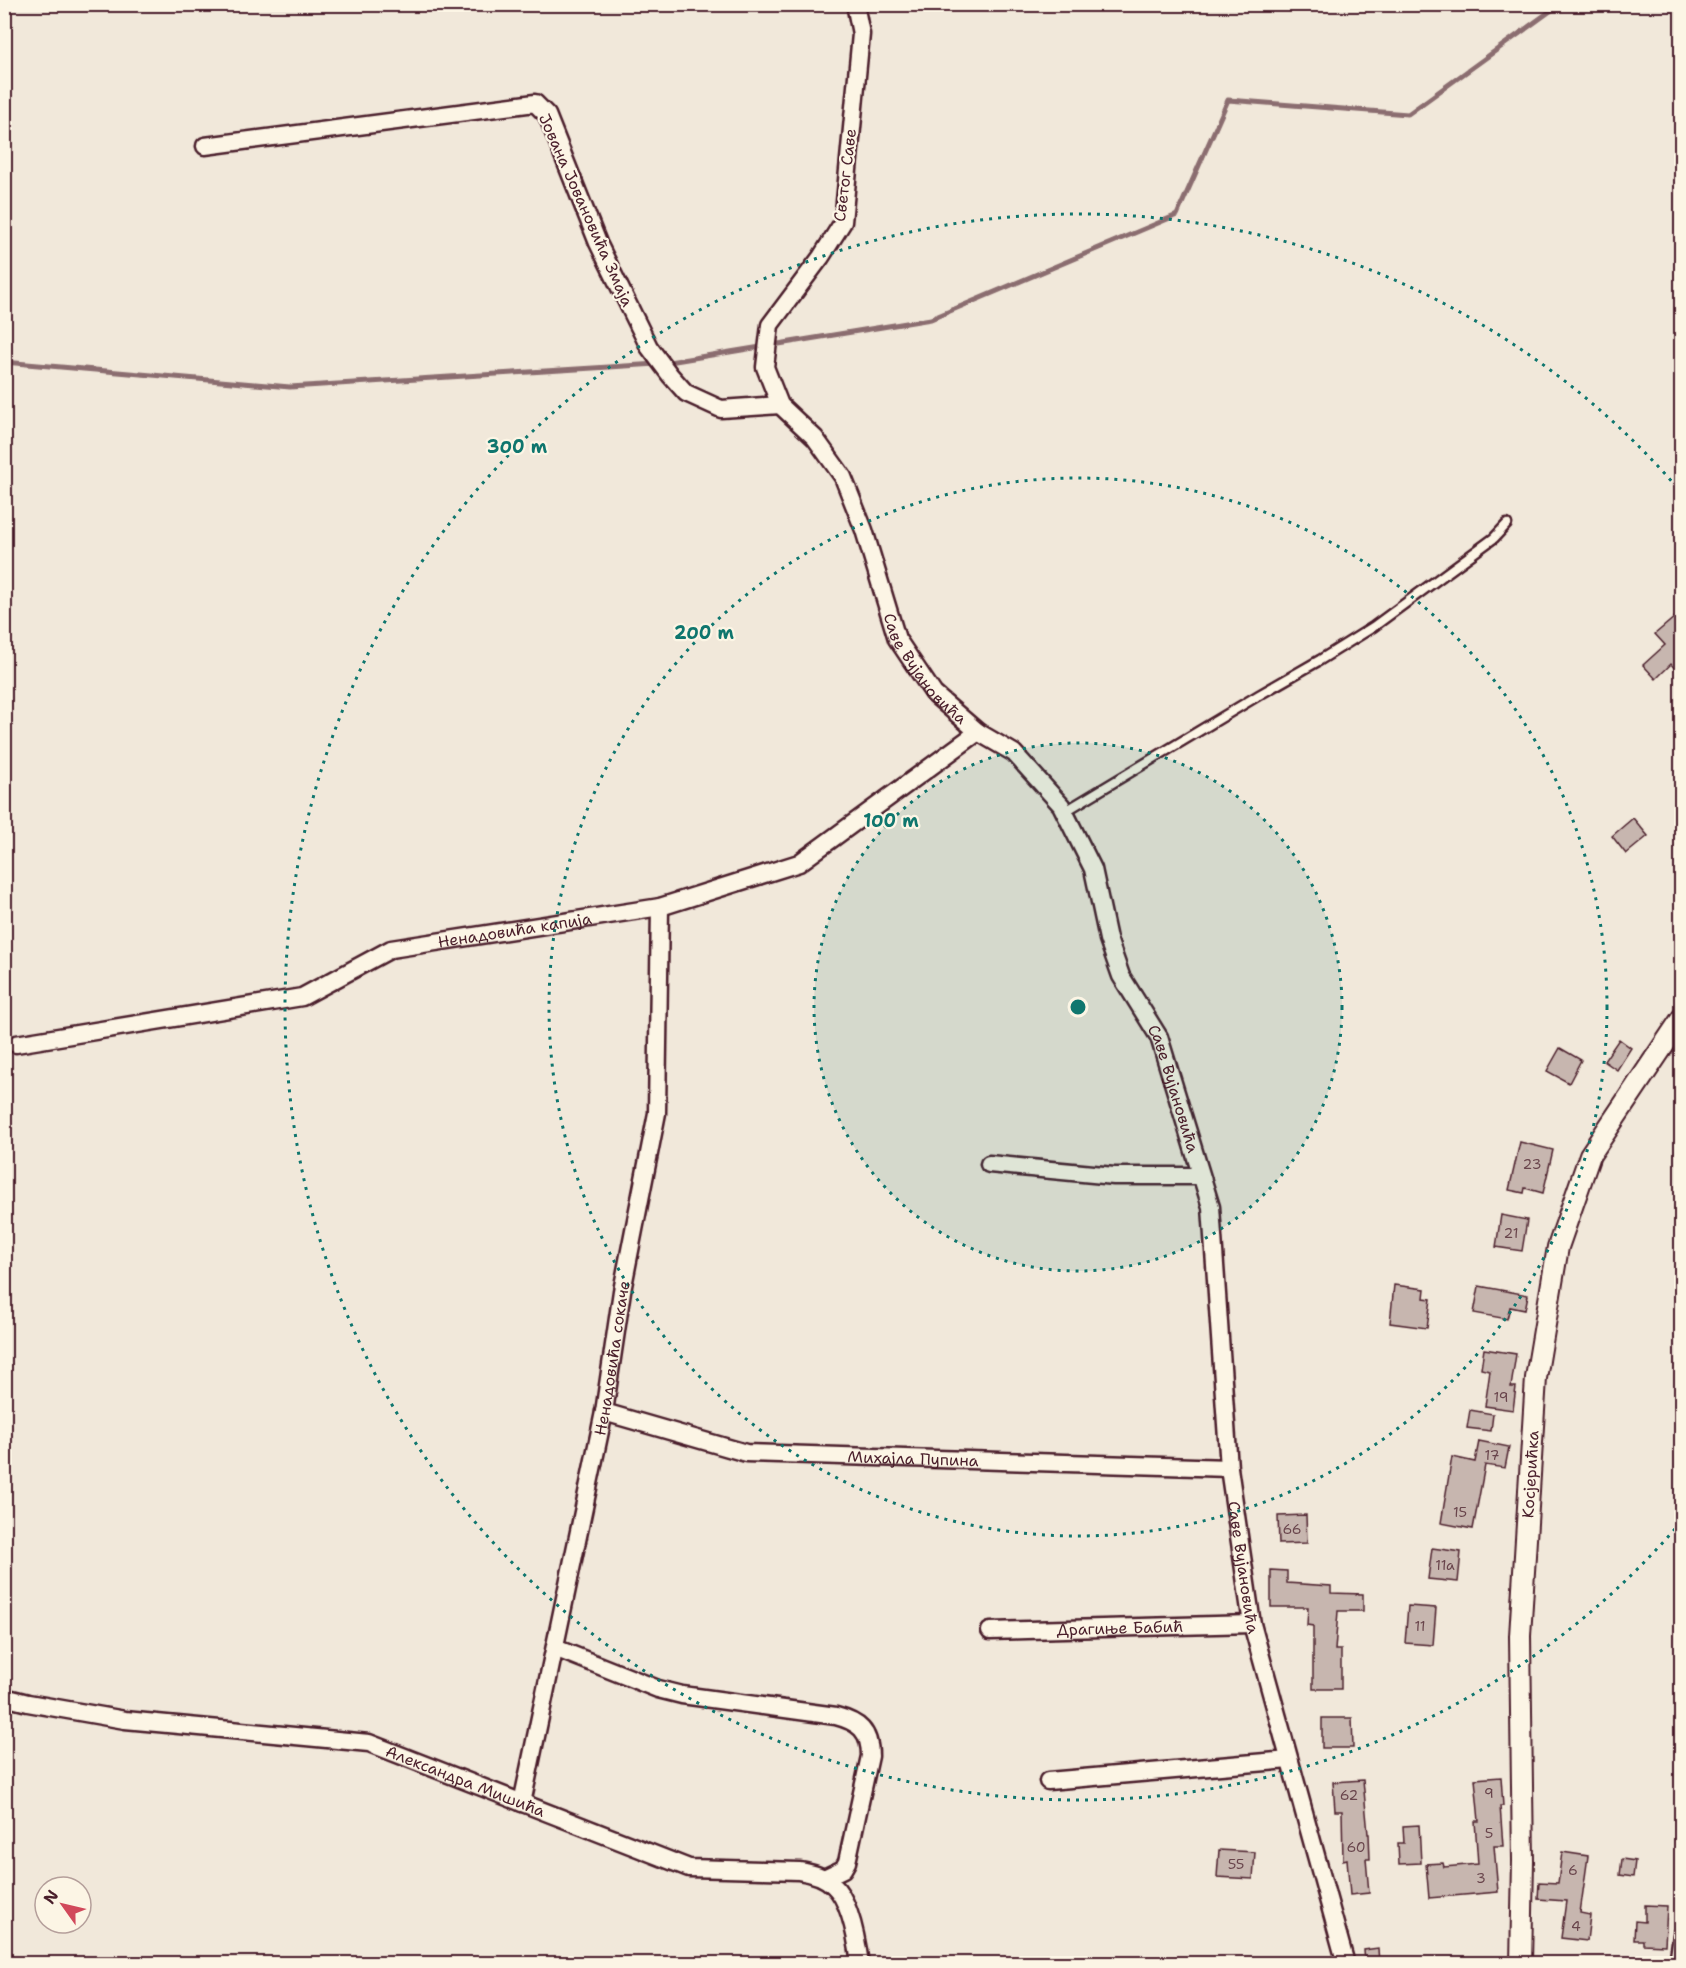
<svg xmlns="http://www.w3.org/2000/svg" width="1686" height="1968" font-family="'Shantell Sans',sans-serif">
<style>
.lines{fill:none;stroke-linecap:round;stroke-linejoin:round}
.stream{stroke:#8b6d6f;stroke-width:5}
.building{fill:#c7b6af;stroke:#4a1f2b;stroke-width:1.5}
.service-casing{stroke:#4a1f2b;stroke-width:13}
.minor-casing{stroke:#4a1f2b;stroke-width:21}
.tertiary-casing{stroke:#4a1f2b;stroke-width:24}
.service{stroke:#fcf5e5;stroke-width:8}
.minor{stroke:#fcf5e5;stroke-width:16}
.tertiary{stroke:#fcf5e5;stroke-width:20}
.ring{fill:none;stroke:#0f766e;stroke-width:3;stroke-dasharray:3 6}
.labels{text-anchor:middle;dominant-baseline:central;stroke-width:4.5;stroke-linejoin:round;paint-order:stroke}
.number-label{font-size:14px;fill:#69454c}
.street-label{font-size:16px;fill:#4a1f2b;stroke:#fcf5e5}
.centre{fill:#0f766e;stroke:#fcf5e5;stroke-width:3}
.ring-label{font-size:18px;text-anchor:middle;font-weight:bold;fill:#0f766e;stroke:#fcf5e5;stroke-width:4.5;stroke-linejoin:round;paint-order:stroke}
</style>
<rect width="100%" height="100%" fill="#f1e8da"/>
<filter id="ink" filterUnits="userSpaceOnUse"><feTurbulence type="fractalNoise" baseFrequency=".0167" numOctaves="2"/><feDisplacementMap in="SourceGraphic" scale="12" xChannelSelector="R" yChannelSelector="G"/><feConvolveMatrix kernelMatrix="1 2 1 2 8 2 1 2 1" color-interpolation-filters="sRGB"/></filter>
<g filter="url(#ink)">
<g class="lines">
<!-- stream -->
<path class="stream" d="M4,362l286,25 367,-23 274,-45 246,-104 51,-115 180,14 152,-110"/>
</g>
<!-- building -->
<g class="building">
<path d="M1675,617l7,7v53l-11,-13 -15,15 -13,-14 22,-20 -10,-11z"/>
<path d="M1633,818l15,18 -22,18 -14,-18z"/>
<path d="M1619,1039l12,9 -14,22 -13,-9z"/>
<path d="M1560,1048l21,12 -12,23 -22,-12z"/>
<path d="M1520,1142l33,8 -10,43 -18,-5 -1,5 -15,-3z"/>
<path d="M1501,1215l26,5 -5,31 -26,-4z"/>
<path d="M1394,1285l31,4 -1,9 7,1 -4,29 -37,-5z"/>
<path d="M1479,1286l49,9 -3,15 -15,-3 -3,12 -33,-6z"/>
<path d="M1484,1349l32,5 -5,33h5l-3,23 -28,-4 5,-35 -9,-2z"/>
<path d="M1470,1410l23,4 -2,17 -24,-3z"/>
<path d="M1479,1441l30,6 -4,21 -20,-3 -12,64 -32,-6 11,-66 23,5z"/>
<path d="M1306,1515l1,28 -28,1 -1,-28z"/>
<path d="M1432,1548l29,4 -3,30 -30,-3z"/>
<path d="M1271,1570l16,1v12l44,3v7l32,1v17h-25l-3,39h6v39h-28v-63l-6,-1 1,-18h-37z"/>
<path d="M1408,1606l28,2 -3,37 -28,-2z"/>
<path d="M1322,1718h30l1,30h-31z"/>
<path d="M1501,1777l2,29h-3l3,40h-9l4,46 -69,6 -3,-34 17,-1 1,4 34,-3 -3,-43h4l-4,-42z"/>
<path d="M1363,1780l5,54h1l1,25h-4l3,34 -19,2 -3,-36 -4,1 -1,-49h-7l-2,-29z"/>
<path d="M1419,1825l2,38 -22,1 -1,-21h6l-1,-17z"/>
<path d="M1219,1850l36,2 -2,27 -36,-2z"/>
<path d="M1562,1852l26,4 -8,57 10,2 -3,26 -26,-3 5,-37 -28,-2 1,-17 19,1z"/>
<path d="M1622,1859l13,2 -2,16 -13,-2z"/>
<path d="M1645,1905l22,1 -2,39 -22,-1v-4h-9l1,-19 10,1z"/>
<path d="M1378,1948l1,16h-14l-1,-14z"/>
</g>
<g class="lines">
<!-- service casing -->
<g class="service-casing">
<path id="service" d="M1064,812l195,-117 61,-35 53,-33 121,-89 13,-14"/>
</g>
<!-- minor casing -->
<g class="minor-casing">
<g id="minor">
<path id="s1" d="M855,4l6,30 -18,188 -22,35 -51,68 -5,42 15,38 35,33 28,39 21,53 33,109 37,55 44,38 36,21 47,52 32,64 15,70 13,37 38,61 52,170 18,261 23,156 94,340"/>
<path d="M205,146l330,-43 12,12 51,128 51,104 21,28 16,18 35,16 59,-4"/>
<path id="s2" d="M16,1044l286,-47 89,-48 269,-42 139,-44 179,-131"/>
<path d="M989,1164l125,12h87"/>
<path id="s3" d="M604,1412l142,41 483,15"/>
<path id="s4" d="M990,1631l262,-7"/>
<path d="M555,1648l103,41 24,6 154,21c23,6 34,15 34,40l-23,106 -4,7 -19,9"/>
<path id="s5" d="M4,1697l24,6 97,17 244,23 320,125 110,3c13,2 25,5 34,14 17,15 24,56 27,79"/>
<path d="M1048,1781l241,-21"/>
<path id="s6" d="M522,1803l82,-391 18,-121 35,-178 3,-206"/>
<path d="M1678,1964l4,-29"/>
</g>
</g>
<!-- tertiary casing -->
<g class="tertiary-casing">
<g id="tertiary">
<path id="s7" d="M1521,1964l2,-103 -3,-225 16,-258 22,-131 32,-92 92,-137"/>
</g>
</g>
<!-- service -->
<use href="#service" class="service"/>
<!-- minor -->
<use href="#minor" class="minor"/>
<!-- tertiary -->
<use href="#tertiary" class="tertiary"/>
</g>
</g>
<!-- distance rings -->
<circle cx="1078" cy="1007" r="264" fill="#0f766e" fill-opacity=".12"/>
<g class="ring">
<circle cx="1078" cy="1007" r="264"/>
<circle cx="1078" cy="1007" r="529"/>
<path d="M1681 1522A793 793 0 1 1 1681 492"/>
</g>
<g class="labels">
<!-- number labels -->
<g class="number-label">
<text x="1532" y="1164">23</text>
<text x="1511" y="1233">21</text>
<text x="1501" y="1397">19</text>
<text x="1492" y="1455">17</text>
<text x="1460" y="1512">15</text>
<text x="1292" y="1529">66</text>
<text x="1445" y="1565">11a</text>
<text x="1420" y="1626">11</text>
<text x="1489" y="1793">9</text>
<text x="1349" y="1795">62</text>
<text x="1489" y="1833">5</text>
<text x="1356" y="1847">60</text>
<text x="1236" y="1864">55</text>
<text x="1573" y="1870">6</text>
<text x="1481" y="1878">3</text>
<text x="1576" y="1926">4</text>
</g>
<!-- street labels -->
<g class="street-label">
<text transform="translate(845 175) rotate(-83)">Светог Саве</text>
<text transform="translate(586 210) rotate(66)">Јована Јовановића Змаја</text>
<text stroke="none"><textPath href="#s1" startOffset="736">Саве Вујановића</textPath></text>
<text stroke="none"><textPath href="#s2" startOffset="516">Ненадовића капија</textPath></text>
<text stroke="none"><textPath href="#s1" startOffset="1240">Саве Вујановића</textPath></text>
<text stroke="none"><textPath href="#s6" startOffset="454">Ненадовића сокаче</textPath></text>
<text stroke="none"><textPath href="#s3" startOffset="315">Михајла Пупина</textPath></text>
<text stroke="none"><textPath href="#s7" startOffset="490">Косјерићка</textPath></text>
<text stroke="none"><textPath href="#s1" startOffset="1726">Саве Вујановића</textPath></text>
<text stroke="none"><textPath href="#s4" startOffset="130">Драгиње Бабић</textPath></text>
<text stroke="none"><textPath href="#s5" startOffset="472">Александра Мишића</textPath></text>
</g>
</g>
<circle cx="1078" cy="1007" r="9" class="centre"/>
<g class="ring-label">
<text x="517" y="453">300 m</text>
<text x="704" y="639">200 m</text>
<text x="891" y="827">100 m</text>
</g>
<!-- margin -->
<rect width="1686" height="1968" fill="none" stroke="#fcf5e5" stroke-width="24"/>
<rect x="12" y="12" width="1662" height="1944" fill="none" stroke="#4a1f2b" stroke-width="2" filter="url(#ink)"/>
<!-- north arrow -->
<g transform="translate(63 1905) rotate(304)"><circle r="28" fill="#fcf5e5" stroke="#b59f9b" stroke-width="1.5"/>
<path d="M0-4.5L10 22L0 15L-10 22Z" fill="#d1495b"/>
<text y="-9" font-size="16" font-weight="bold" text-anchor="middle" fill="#4a1f2b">N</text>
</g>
</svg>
